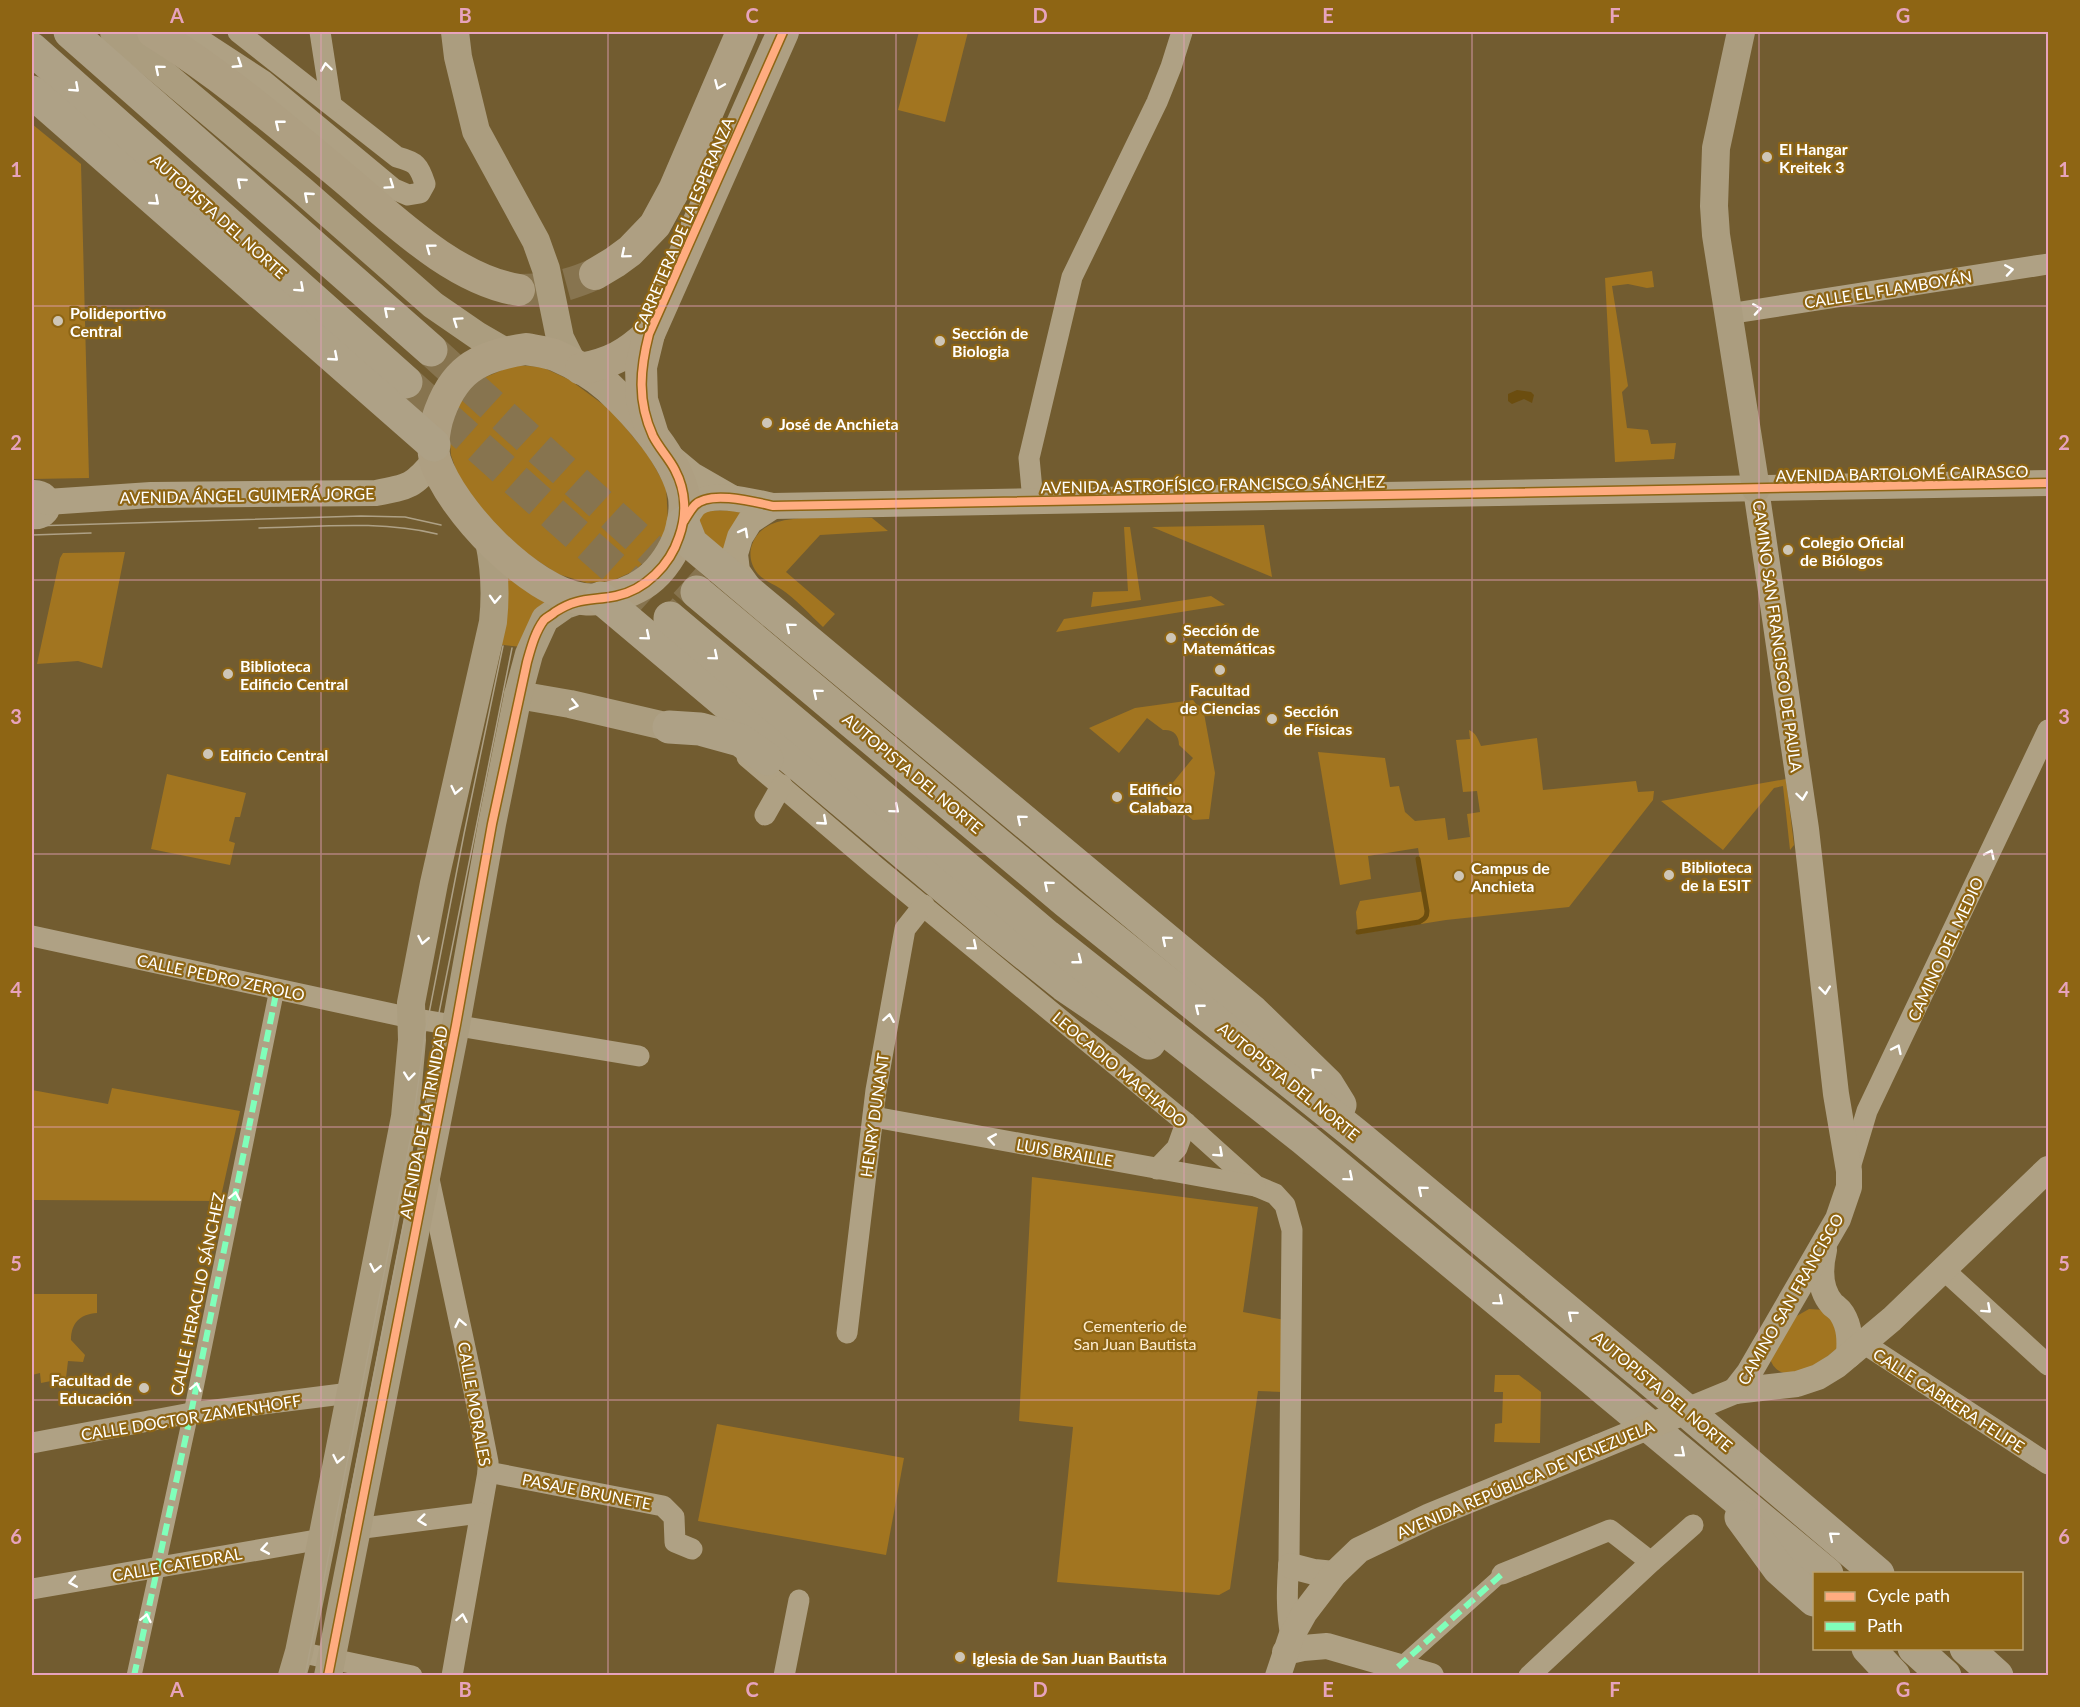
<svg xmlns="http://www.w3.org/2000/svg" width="2080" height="1707" font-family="Lato,sans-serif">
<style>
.green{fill:#a27520}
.water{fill:#6b4d0f}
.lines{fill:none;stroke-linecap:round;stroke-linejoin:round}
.stream{stroke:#6b4d0f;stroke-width:5}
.primary-tunnel{stroke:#87744f;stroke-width:32;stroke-dasharray:32 16;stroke-linecap:butt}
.motorway-tunnel{stroke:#87744f;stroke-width:33;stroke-dasharray:33 16;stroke-linecap:butt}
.pedestrian{stroke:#afa184;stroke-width:15}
.minor{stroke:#afa184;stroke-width:21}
.tertiary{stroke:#afa184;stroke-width:26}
.secondary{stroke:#ab9d7f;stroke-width:28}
.primary{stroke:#ae9f82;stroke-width:32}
.motorway{stroke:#aea186;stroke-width:33}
.tram{stroke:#aea186;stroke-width:1.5}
.tertiary-bridge{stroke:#afa184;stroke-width:26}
.quiet{stroke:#80ffba;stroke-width:6;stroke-dasharray:12 6;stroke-linecap:butt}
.cycleway-casing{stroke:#8e6514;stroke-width:11}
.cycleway{stroke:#ffac80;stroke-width:8}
.oneway{stroke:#fff}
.grid{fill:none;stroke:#e7a3bd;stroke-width:1.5;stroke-opacity:0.55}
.poi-dot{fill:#cec6b7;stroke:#8e6514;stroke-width:2}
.labels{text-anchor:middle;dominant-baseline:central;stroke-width:4.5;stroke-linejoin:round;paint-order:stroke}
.poi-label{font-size:16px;font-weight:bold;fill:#fff;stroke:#8e6514;text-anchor:start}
.street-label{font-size:16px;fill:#fff;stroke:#8e6514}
.park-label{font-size:16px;fill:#fdedd0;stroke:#8e6514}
.neatline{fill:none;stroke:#e7a3bd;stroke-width:2}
.grid-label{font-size:20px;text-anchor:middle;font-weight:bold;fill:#e7a3bd}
</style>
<rect width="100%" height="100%" fill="#725c30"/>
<!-- green -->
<g class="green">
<path d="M919,32h49l-23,90 -47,-12z"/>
<path d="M32,124l49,40 8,314 -57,1z"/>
<path d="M1652,271l2,16 -7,1 -19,-4 -16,2 16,100 -6,6 5,36 21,2 3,14 25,-1 -2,16 -59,3 -10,-184z"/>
<path d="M514,365l28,2 28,13 42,31 36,44 18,32 2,33 -7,23 -25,27 -24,11 -25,2 -29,-9 -40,-26 -39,-41 -22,-34 -6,-18 -2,-26 10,-28 15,-19z"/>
<path d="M738,510l5,4 -16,39 -28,-24v-12l4,-6z"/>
<path d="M817,517l55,1 16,13 -68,4 -34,37 49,42 -12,13c-13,-12 -27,-28 -42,-38 -8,-5 -16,-8 -23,-15 -6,-7 -9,-17 -7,-26 8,-30 41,-29 66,-31z"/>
<path d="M1264,525l8,52 -120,-50z"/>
<path d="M1124,527h6l11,73 -50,7 2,-15 35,-1z"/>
<path d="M125,552l-23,116 -24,-7 -41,3 23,-106 3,-5z"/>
<path d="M502,568l51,33 -32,46 -25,-3z"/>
<path d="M1211,596l14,9 -169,27 8,-13z"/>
<path d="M1193,700l3,4 7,4 12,65 -6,46 -16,1 -27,-22 3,-4 -3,-3 27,-33 -14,-13c0,-10 -6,-16 -16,-15l-16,-12 -28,35 -30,-25 46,-20z"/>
<path d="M1469,730c7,3 9,9 12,16l56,-8 6,52 93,-9 2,11 16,-1 -1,9 -84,107 -123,13 -88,14 -2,-22 4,-11 65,-10 -7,-43 -50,8 3,23 -31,6 -22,-133 67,6 5,29 9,-1 6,26 10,9 30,-3 3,22 22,-3 -3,-23 13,-2 -3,-21 -14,1 -7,-52 14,-1z"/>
<path d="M167,774l79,19 -6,24h-5l-6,24 6,2 -5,22 -79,-16z"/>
<path d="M1786,779l8,66 -4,5 -7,-64 -9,2 -51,62 -62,-49z"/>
<path d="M112,1088l128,23 -20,90 -188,-1v-110l76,14z"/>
<path d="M1032,1177l226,30 -15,105 42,8 -3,72 -24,-1 -28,198 -11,6 -162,-13 16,-155 -54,-6z"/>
<path d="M32,1294h65v19c-17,1 -26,10 -26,27l14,15 -2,7 -15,-1 -2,17 -25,5 -1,-10 -8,2z"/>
<path d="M1809,1309l16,1 12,9 1,29c-16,13 -56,43 -68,11l25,-42z"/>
<path d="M1495,1375h24l22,17 -1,51 -46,-1 1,-18 7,-1 1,-31h-9z"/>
<path d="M717,1424l187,34 -18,97 -188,-34z"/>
</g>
<!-- water -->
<path class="water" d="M1517,390l14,2 3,3 -2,8 -8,-4 -12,5 -4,-3v-7z"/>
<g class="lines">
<!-- stream -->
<path class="stream" d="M1358,932l61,-10c5,-3 8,-4 8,-11l-9,-52"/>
<!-- primary-tunnel -->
<path class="primary-tunnel" d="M519,290c30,0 49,-4 76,-16"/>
<!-- motorway-tunnel -->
<g class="motorway-tunnel">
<path d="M431,350l266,242"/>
<path d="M406,382l264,236"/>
</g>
<!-- pedestrian -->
<g class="pedestrian">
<path d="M1398,1667l104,-93"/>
<path d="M134,1676l57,-263 86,-424"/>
</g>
<!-- minor -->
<g class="minor">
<path d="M189,32l75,49 130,108 14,6 12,-2 5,-9c-6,-19 -9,-22 -28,-27l-159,-125"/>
<path d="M320,32l11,71"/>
<path d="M1728,314l320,-50"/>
<path d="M1033,501l-4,-43 43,-181 85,-175 14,-35 11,-35"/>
<path d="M747,757l129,110 310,256 70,63 19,8 10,11 7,25 -3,330c-2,27 -3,51 2,77"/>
<path d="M765,815l17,-30"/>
<path d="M32,936l379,82 228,38"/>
<path d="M874,1117l381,69"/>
<path d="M1157,1169l20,-21 9,-25"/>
<path d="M1849,1171l18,-60 181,-381"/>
<path d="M429,1179l41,192 18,91v10l-36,204"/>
<path d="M1944,1270l104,95"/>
<path d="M847,1333l29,-243 29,-161 19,-24"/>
<path d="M1851,1335l197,129"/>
<path d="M32,1443l159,-30 159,-20"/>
<path d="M488,1472l175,34 11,11 1,25 17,7"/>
<path d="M356,1529l124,-16"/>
<path d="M1502,1574l108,-44 41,32"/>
<path d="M32,1589l290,-50"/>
<path d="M299,1652l113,24"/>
<path d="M784,1676l15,-76"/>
<path d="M1529,1676l122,-114 42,-37"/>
</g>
<!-- tertiary -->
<g class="tertiary">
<path d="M668,455l24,20 40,23"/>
<path d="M32,493c22,-2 20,26 0,23"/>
<path d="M47,502l104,-7 225,-2c33,-6 38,-7 59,-33"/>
<path d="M683,523c4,-6 8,-16 14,-20 18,-12 56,-1 76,3l1275,-23"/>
<path d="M749,588l-12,-17 -2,-17 5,-17 10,-16 23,-15"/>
<path d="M1824,1250c-4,17 -5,39 8,54 3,3 7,5 10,10 8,13 8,26 7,41"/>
<path d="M1735,1391l14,-18 89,-154 11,-32v-16l-13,-77 -30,-265 -50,-340"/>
<path d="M1735,1391l62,-7 21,-7 18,-11 56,-47 156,-150"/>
<path d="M1291,1566l23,6 20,2"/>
<path d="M1285,1652l18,-4 24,-2 104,30"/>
<path d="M1278,1676l13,-39 14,-25 29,-38 25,-24 71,-34 169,-69"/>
</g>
<!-- secondary -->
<g class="secondary">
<path d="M114,32l189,159 130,114 45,31 28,16"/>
<path d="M455,32l3,25 18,74 60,110 10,28 14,69 14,28"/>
<path d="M1741,32l-25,116 -2,58 2,29 40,254"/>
<path d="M518,695l52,9 99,23"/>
<path d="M292,1676l7,-24 23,-113 83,-422 7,-77 -1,-37 23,-120 59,-261c3,-28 2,-53 -4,-81"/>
<path d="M328,1676l128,-651 36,-201 26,-129 11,-41 16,-35 20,-14 18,-6"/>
</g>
<!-- primary -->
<g class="primary">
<path d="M153,32c66,41 125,91 185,141 51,42 114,107 181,117"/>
<path d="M595,274l20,-12 15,-11 25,-26 19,-35 68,-158"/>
<path d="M526,349c10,2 22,3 31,7 16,7 37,19 51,31 28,26 69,71 76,110 2,16 -2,35 -9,49 -9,18 -21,33 -39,42 -15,8 -36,13 -53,11 -53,-7 -132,-89 -148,-139 -3,-12 -1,-28 2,-40 15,-49 40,-64 89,-71z"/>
<path d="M581,369c30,-6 45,-14 68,-35"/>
<path d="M652,432l-10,-32 -1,-33 8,-33 134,-302"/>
</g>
<!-- motorway -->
<g class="motorway">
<path d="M70,32l361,318"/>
<path d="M32,49l374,333"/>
<path d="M32,92l402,353"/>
<path d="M683,523l8,20 65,55 497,414 74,72 13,21"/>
<path d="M697,592l370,310 292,235 290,242 229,195"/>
<path d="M601,598l392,330 71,57 85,58"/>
<path d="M670,618l377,318 257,203 523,435"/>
<path d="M669,727l31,2 40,11 27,19"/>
<path d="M1741,1517l38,52 35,31"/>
<path d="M1868,1648l26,28"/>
<path d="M1914,1648l31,28"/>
<path d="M1966,1648l31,28"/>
</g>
<!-- tram -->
<g class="tram">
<path d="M32,526l329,-10 44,1 36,8"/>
<path d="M259,528c59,-1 120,-8 178,6"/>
<path d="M32,535l59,-2"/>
<path d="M346,1517l75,-381 14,-103 77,-385"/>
<path d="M305,1676l106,-540 14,-102 39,-200 39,-188"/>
</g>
<!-- tertiary-bridge -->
<path class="tertiary-bridge" d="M1599,1447l136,-56"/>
<!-- quiet -->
<g class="quiet">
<path d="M1398,1667l104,-93"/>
<path d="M134,1676l57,-263 86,-424"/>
</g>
<!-- cycleway casing -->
<g class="cycleway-casing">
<g id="cycleway">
<path d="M684,521c3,-5 7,-12 11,-16 15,-15 60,-3 78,1l1275,-23"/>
<path d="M328,1676l128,-651 36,-201 35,-162c4,-14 8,-30 17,-42 3,-3 8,-5 11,-8 23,-15 36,-11 61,-16 29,-6 54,-31 63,-59 8,-22 7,-46 -4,-67 -6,-12 -16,-22 -22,-34 -16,-35 -13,-67 -4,-102l134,-302"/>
</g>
</g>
<!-- cycleway -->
<use href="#cycleway" class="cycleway"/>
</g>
<!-- one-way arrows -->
<defs><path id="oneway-chevron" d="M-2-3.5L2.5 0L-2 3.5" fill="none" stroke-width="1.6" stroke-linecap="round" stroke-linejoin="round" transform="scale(1.5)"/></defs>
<g class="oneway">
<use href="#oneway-chevron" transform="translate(238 64) rotate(33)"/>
<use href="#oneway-chevron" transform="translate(326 67) rotate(-98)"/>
<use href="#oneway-chevron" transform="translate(159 69) rotate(-140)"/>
<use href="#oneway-chevron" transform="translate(719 85) rotate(113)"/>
<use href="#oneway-chevron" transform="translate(75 88) rotate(42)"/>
<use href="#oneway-chevron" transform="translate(279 124) rotate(-141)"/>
<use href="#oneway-chevron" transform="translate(241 182) rotate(-139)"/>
<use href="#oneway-chevron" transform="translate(390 185) rotate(35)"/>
<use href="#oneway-chevron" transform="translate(308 196) rotate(-139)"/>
<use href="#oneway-chevron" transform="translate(155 201) rotate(41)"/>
<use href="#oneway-chevron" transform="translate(430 248) rotate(-143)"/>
<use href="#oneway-chevron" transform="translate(625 254) rotate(140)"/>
<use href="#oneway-chevron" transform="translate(2009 270) rotate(-9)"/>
<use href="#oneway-chevron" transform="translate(300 288) rotate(42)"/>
<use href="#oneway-chevron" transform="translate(1757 309) rotate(-9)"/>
<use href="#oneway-chevron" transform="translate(388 311) rotate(-139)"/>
<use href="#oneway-chevron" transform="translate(457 321) rotate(-145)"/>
<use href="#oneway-chevron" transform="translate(334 357) rotate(41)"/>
<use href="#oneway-chevron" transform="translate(744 532) rotate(-61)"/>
<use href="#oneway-chevron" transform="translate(495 599) rotate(93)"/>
<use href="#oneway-chevron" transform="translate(790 627) rotate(-140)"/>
<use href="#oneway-chevron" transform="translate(646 636) rotate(40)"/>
<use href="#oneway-chevron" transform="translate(714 656) rotate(40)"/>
<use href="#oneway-chevron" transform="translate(817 693) rotate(-140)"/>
<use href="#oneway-chevron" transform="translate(574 705) rotate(13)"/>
<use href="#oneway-chevron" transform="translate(456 790) rotate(102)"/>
<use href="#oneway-chevron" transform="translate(1802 796) rotate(82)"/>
<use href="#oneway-chevron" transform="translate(895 809) rotate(40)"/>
<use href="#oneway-chevron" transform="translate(1021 819) rotate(-140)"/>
<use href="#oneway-chevron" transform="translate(823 821) rotate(41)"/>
<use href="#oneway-chevron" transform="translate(1990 854) rotate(-65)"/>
<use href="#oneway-chevron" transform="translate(1048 885) rotate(-140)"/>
<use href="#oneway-chevron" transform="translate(423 940) rotate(101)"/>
<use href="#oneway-chevron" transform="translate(1166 940) rotate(-140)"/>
<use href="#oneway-chevron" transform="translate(973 946) rotate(40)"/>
<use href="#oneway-chevron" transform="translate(1078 960) rotate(38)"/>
<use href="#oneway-chevron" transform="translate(1825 990) rotate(84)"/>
<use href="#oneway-chevron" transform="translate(1199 1008) rotate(-141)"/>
<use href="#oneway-chevron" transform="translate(889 1018) rotate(-80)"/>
<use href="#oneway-chevron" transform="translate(1897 1049) rotate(-65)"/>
<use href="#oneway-chevron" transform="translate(1315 1072) rotate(-135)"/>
<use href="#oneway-chevron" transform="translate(409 1076) rotate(96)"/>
<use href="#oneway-chevron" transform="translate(992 1139) rotate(-170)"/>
<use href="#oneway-chevron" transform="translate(1219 1153) rotate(42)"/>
<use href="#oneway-chevron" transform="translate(1349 1177) rotate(40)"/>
<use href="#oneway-chevron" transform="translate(1422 1190) rotate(-140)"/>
<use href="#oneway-chevron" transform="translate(235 1196) rotate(-79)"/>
<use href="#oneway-chevron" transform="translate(375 1268) rotate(101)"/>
<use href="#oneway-chevron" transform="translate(1499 1301) rotate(40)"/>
<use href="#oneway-chevron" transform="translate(1987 1309) rotate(42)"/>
<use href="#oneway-chevron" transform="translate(1572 1315) rotate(-140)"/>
<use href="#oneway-chevron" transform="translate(460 1323) rotate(-102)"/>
<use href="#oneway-chevron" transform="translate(196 1387) rotate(-78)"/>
<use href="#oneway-chevron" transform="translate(1681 1453) rotate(40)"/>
<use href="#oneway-chevron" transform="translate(338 1459) rotate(101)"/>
<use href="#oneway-chevron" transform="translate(422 1520) rotate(173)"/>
<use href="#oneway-chevron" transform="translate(1833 1536) rotate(-140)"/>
<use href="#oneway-chevron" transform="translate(265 1549) rotate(170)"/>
<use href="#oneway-chevron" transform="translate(73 1582) rotate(170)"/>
<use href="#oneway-chevron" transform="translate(146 1618) rotate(-78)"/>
<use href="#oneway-chevron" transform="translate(462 1618) rotate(-80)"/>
</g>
<!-- grid -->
<path class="grid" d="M321,32v1644M608,32v1644M896,32v1644M1184,32v1644M1472,32v1644M1759,32v1644M32,306h2016M32,580h2016M32,854h2016M32,1127h2016M32,1400h2016"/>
<!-- markers -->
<g class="poi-dot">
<circle cx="1767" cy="157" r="6"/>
<circle cx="58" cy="321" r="6"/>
<circle cx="940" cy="341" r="6"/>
<circle cx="767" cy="423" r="6"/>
<circle cx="1788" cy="550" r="6"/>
<circle cx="1171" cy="638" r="6"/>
<circle cx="1220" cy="670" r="6"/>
<circle cx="228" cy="674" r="6"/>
<circle cx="1272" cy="719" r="6"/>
<circle cx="208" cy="754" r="6"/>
<circle cx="1117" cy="797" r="6"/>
<circle cx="1669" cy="875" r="6"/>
<circle cx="1459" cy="876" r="6"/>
<circle cx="144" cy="1388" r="6"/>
<circle cx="960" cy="1657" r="6"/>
</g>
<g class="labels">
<!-- poi labels -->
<g class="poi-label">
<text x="1779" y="148">El Hangar<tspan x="1779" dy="18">Kreitek 3</tspan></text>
<text x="70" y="312">Polideportivo<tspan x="70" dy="18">Central</tspan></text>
<text x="952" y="332">Sección de<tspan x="952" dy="18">Biologia</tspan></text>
<text x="779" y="423">José de Anchieta</text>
<text x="1800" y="541">Colegio Oficial<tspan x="1800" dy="18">de Biólogos</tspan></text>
<text x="1183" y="629">Sección de<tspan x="1183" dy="18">Matemáticas</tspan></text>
<text x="240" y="665">Biblioteca<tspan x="240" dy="18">Edificio Central</tspan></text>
<text x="1220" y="689" text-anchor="middle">Facultad<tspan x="1220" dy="18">de Ciencias</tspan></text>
<text x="1284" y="710">Sección<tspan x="1284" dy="18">de Físicas</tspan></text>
<text x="220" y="754">Edificio Central</text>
<text x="1129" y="788">Edificio<tspan x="1129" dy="18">Calabaza</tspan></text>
<text x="1681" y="866">Biblioteca<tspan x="1681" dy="18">de la ESIT</tspan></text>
<text x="1471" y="867">Campus de<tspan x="1471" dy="18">Anchieta</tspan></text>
<text x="132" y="1379" text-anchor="end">Facultad de<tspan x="132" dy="18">Educación</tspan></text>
<text x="972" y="1657">Iglesia de San Juan Bautista</text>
</g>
<!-- street labels -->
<g class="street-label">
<text transform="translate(219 216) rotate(42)">AUTOPISTA DEL NORTE</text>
<text transform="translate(683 225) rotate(-67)">CARRETERA DE LA ESPERANZA</text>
<text transform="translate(1888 289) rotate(-9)">CALLE EL FLAMBOYÁN</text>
<text transform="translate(1902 473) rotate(-1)">AVENIDA BARTOLOMÉ CAIRASCO</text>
<text transform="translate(1213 484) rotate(-1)">AVENIDA ASTROFÍSICO FRANCISCO SÁNCHEZ</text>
<text transform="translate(247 495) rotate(-1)">AVENIDA ÁNGEL GUIMERÁ JORGE</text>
<text transform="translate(1778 636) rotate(82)">CAMINO SAN FRANCISCO DE PAULA</text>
<text transform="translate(913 773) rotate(40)">AUTOPISTA DEL NORTE</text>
<text transform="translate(1945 949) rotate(-65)">CAMINO DEL MEDIO</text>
<text transform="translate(221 977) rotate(12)">CALLE PEDRO ZEROLO</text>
<text transform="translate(1120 1069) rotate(40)">LEOCADIO MACHADO</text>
<text transform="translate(1289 1081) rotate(39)">AUTOPISTA DEL NORTE</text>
<text transform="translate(874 1115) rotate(-82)">HENRY DUNANT</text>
<text transform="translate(423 1122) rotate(-79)">AVENIDA DE LA TRINIDAD</text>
<text transform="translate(1065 1152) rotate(10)">LUIS BRAILLE</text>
<text transform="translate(197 1294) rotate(-78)">CALLE HERACLIO SÁNCHEZ</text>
<text transform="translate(1790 1299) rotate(-60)">CAMINO SAN FRANCISCO</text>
<text transform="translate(1663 1391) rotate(40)">AUTOPISTA DEL NORTE</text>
<text transform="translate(1949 1400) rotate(33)">CALLE CABRERA FELIPE</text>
<text transform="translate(475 1404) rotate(80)">CALLE MORALES</text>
<text transform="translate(191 1417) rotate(-9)">CALLE DOCTOR ZAMENHOFF</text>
<text transform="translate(1525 1479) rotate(-23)">AVENIDA REPÚBLICA DE VENEZUELA</text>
<text transform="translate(587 1491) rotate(11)">PASAJE BRUNETE</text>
<text transform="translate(177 1564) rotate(-10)">CALLE CATEDRAL</text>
</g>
<!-- park labels -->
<g class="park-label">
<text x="1135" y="1325">Cementerio de<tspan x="1135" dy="18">San Juan Bautista</tspan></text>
</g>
</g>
<!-- border -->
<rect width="2080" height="1707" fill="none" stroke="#8e6514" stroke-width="66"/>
<!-- legend -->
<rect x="1813" y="1572" width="210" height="78" fill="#8e6514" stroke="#bba372" stroke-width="1.5"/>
<rect x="1825" y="1592" width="30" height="9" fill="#ffac80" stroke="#bba372" stroke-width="1.5"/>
<text x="1867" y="1602" font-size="18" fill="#ffffff">Cycle path</text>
<rect x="1825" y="1622" width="30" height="9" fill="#80ffba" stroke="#bba372" stroke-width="1.5"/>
<text x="1867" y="1632" font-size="18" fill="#ffffff">Path</text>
<rect x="33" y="33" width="2014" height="1641" class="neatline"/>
<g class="grid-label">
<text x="177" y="23">A</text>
<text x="465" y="23">B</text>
<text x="752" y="23">C</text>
<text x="1040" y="23">D</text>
<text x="1328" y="23">E</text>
<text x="1615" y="23">F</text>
<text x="1903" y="23">G</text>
<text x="16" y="177">1</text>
<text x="2064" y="177">1</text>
<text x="16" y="450">2</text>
<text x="2064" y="450">2</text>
<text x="16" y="724">3</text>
<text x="2064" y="724">3</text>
<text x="16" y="997">4</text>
<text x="2064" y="997">4</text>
<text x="16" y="1271">5</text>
<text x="2064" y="1271">5</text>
<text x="16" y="1544">6</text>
<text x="2064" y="1544">6</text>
<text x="177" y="1697">A</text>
<text x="465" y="1697">B</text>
<text x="752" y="1697">C</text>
<text x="1040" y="1697">D</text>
<text x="1328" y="1697">E</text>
<text x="1615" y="1697">F</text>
<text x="1903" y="1697">G</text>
</g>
</svg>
